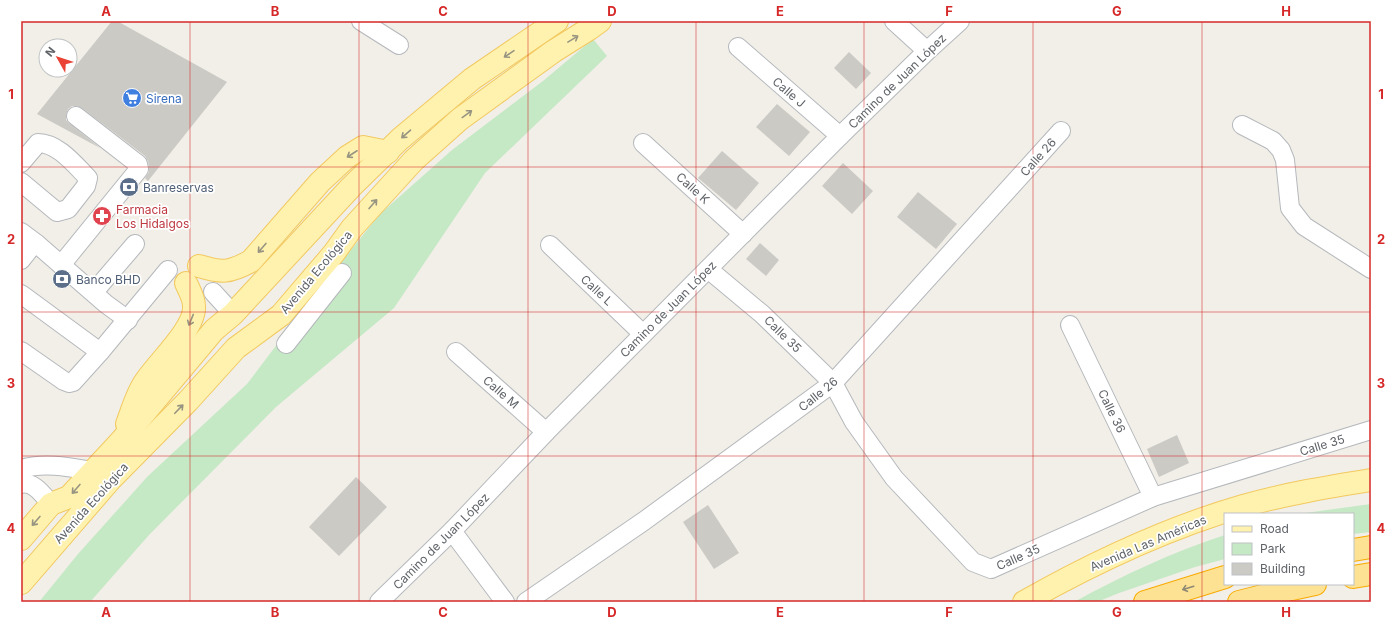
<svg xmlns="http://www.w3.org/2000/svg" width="1392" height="623" font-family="Inter,sans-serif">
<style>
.green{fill:#c5e8c5}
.building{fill:#cccac5}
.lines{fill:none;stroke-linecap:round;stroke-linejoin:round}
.minor-casing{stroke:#b5b8bc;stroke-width:20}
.major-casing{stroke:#f2c960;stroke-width:24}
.highway-casing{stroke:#f9ab00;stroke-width:24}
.minor{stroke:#fff;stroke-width:18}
.major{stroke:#fff2af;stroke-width:22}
.highway{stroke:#fde293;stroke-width:22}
.oneway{stroke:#979581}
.oneway2{stroke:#8e8975}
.grid{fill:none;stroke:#d62828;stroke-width:1;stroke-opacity:0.55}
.labels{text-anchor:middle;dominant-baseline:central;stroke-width:3.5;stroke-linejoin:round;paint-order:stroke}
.street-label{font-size:12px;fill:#5f6368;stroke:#fff}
.shop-label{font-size:12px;fill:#366cbe;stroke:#fff;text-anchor:start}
.service-label{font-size:12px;fill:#4e5e75;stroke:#fff;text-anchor:start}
.health-label{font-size:12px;fill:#be3a42;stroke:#fff;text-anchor:start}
.neatline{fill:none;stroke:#d62828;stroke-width:1.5}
.grid-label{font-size:13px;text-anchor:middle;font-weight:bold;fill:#d62828}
</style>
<rect width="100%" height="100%" fill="#f1efe8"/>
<!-- green -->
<g class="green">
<path d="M593,39l14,17 -122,117 -91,135 -118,99 -127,128 -59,67h-51l39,-48 70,-78 99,-92 69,-91 64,-79 72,-64 91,-69z"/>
<path d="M1371,504v28l-18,2v-20h-55z"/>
<path d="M1225,535v24l-30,8 -76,26 -22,9h-23c48,-26 98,-50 151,-67z"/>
</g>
<!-- building -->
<g class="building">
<path d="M112,21h5l110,61 -79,99 -3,-3 4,-6v-5l-1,-6 -3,-5 -63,-48 -5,-2h-5l-4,3 -2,5v6l4,4 30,24 -63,-34z"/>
<path d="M849,52l22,21 -15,16 -22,-21z"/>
<path d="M777,104l33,28 -21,24 -33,-29z"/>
<path d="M722,151l37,32 -23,27 -38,-32z"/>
<path d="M843,163l30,28 -21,23 -30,-28z"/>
<path d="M918,192l39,32 -21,25 -39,-32z"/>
<path d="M760,243l19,17 -13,16 -20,-17z"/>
<path d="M1177,435l12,28 -30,14 -12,-28z"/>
<path d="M356,477l31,30 -48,49 -30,-29z"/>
<path d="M708,505l31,48 -25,16 -31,-47z"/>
</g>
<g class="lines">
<!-- minor casing -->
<g class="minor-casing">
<g id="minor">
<path d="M361,21l38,24"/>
<path d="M894,21l33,30"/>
<path d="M738,47l102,89"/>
<path d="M1242,125l31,16 8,9 4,10 5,48 14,18 67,43"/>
<path d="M643,143l100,91"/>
<path d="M21,163l17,-20c20,0 37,22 50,35l-2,8 -18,23 -11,3 -36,-30"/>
<path d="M21,232l16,12"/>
<path d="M550,245l93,89"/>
<path d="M21,260l11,-14 5,-2 69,60 22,16"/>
<path d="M61,265l78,-96 -1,-5 -4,-3 -58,-45"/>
<path d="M708,269l54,45 71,69 21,39 40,56 79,84 18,7 162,-72 218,-67"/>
<path d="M94,292l41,-48"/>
<path d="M213,292l20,22"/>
<path d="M21,294l79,58"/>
<path d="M1070,325l83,172"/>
<path d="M286,344l56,-71"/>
<path d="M21,351l43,30 5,2 4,-1 27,-30 68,-82"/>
<path d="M456,352l90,80"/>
<path d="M21,469c23,-7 48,-2 71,2"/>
<path d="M21,484c13,-3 22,11 30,20"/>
<path d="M452,531l53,71"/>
<path d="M379,602l73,-71 94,-99 294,-296 87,-85 33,-30"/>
<path d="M526,602l118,-81 189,-138 228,-252"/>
</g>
</g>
<!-- major casing -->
<g class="major-casing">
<g id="major">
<path d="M199,266c23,7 30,7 52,-5l69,-79 27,-25 16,-10 25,5"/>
<path d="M127,424c5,-13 10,-31 18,-42 12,-19 51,-54 49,-76 0,-8 -5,-16 -8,-23"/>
<path d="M21,539l30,-35 18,-7 52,-56 93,-111 19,-16 118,-127 49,-48 72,-60 85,-58"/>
<path d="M21,583l90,-104 77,-78 48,-53 45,-33 53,-62 18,-25 62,-68 46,-41 94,-68 35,-22 11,-8"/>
<path d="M1024,602c69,-39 143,-74 219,-96 42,-12 85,-19 128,-26"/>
</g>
</g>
<!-- highway casing -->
<g class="highway-casing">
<g id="highway">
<path d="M1353,550l18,-3"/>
<path d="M1353,577l18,-3"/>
<path d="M1145,602l80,-25"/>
<path d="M1239,602l39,-10 37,-8"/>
</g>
</g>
<!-- minor -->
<use href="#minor" class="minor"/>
<!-- major -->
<use href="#major" class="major"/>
<!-- highway -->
<use href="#highway" class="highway"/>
</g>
<!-- one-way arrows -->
<defs><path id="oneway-shaft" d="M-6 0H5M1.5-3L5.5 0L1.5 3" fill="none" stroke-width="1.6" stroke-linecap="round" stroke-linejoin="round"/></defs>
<g class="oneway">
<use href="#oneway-shaft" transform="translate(573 39) rotate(-31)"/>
<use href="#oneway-shaft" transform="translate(509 54) rotate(146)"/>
<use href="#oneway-shaft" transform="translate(467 114) rotate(-36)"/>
<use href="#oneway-shaft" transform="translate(406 134) rotate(139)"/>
<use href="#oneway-shaft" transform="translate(352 154) rotate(147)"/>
<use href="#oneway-shaft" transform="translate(373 204) rotate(-49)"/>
<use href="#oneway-shaft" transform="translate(262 248) rotate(131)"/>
<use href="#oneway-shaft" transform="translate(191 320) rotate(112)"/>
<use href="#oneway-shaft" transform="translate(179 409) rotate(-46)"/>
<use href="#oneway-shaft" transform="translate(76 489) rotate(131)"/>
<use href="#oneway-shaft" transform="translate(36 521) rotate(131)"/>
</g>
<use class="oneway2" href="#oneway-shaft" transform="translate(1188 588) rotate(163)"/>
<!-- grid -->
<path class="grid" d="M190,21v581M359,21v581M528,21v581M696,21v581M864,21v581M1033,21v581M1202,21v581M21,167h1350M21,312h1350M21,456h1350"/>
<!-- icons -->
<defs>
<g id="supermarket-disc" transform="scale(1)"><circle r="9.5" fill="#3f7fe0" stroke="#fff"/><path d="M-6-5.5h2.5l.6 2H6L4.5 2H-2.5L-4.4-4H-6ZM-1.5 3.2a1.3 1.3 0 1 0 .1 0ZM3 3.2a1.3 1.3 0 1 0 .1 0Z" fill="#fff"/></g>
<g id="bank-disc" transform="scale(1)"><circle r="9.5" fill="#5c6f8a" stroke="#fff"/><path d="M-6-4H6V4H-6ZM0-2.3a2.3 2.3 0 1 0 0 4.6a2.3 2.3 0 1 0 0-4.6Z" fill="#fff"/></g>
<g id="pharmacy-disc" transform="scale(1)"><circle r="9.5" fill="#e0444e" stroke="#fff"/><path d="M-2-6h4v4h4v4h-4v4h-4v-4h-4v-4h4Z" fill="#fff"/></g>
</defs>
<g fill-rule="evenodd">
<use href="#supermarket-disc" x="132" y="98"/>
<use href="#bank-disc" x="129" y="187"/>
<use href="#pharmacy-disc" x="102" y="216"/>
<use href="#bank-disc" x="62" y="279"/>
</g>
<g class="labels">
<!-- street labels -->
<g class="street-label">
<text transform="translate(897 81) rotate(-44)">Camino de Juan López</text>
<text transform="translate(789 92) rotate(41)">Calle J</text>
<text transform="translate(1038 157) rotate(-48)">Calle 26</text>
<text transform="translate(693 188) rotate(42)">Calle K</text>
<text transform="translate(316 272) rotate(-50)">Avenida Ecológica</text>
<text transform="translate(597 290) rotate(43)">Calle L</text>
<text transform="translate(668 309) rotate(-45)">Camino de Juan López</text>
<text transform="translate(783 334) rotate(44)">Calle 35</text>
<text transform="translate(501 392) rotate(41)">Calle M</text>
<text transform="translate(818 394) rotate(-39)">Calle 26</text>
<text transform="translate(1112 411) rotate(64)">Calle 36</text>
<text transform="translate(1322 445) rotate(-17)">Calle 35</text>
<text transform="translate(91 503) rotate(-48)">Avenida Ecológica</text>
<text transform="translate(441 541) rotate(-45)">Camino de Juan López</text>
<text transform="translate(1148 543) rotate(-23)">Avenida Las Américas</text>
<text transform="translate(1018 557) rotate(-24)">Calle 35</text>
</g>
<!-- shop labels -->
<g class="shop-label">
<text x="146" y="98">Sirena</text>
</g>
<!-- service labels -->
<g class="service-label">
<text x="143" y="187">Banreservas</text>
<text x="76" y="279">Banco BHD</text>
</g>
<!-- health labels -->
<g class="health-label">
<text x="116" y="209">Farmacia<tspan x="116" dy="14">Los Hidalgos</tspan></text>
</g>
</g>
<!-- border -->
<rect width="1392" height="623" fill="none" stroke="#ffffff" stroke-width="44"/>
<!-- legend -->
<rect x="1224" y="513" width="130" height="72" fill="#ffffff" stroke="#bfc1c3"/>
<rect x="1232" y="526" width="20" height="6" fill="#fff2af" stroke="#bfc1c3"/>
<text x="1260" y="533" font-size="12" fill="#5f6368">Road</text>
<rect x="1232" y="543" width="20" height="12" fill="#c5e8c5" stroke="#bfc1c3"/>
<text x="1260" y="553" font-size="12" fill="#5f6368">Park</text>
<rect x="1232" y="563" width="20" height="12" fill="#cccac5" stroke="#bfc1c3"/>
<text x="1260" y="573" font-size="12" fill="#5f6368">Building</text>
<!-- north arrow -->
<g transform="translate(58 58) rotate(309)"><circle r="19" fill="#ffffff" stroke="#bfc1c3"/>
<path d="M0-3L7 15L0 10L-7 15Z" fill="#ea4335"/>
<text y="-6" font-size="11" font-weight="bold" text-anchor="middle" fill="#5f6368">N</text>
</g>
<rect x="22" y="22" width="1348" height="579" class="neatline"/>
<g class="grid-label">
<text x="106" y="16">A</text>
<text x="275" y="16">B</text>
<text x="443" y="16">C</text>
<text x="612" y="16">D</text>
<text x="780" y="16">E</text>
<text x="949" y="16">F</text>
<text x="1117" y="16">G</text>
<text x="1286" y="16">H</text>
<text x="11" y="99">1</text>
<text x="1381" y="99">1</text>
<text x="11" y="244">2</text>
<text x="1381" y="244">2</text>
<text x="11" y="388">3</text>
<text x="1381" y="388">3</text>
<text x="11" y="533">4</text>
<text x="1381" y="533">4</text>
<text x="106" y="617">A</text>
<text x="275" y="617">B</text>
<text x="443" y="617">C</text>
<text x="612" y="617">D</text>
<text x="780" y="617">E</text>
<text x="949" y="617">F</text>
<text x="1117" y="617">G</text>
<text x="1286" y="617">H</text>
</g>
</svg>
